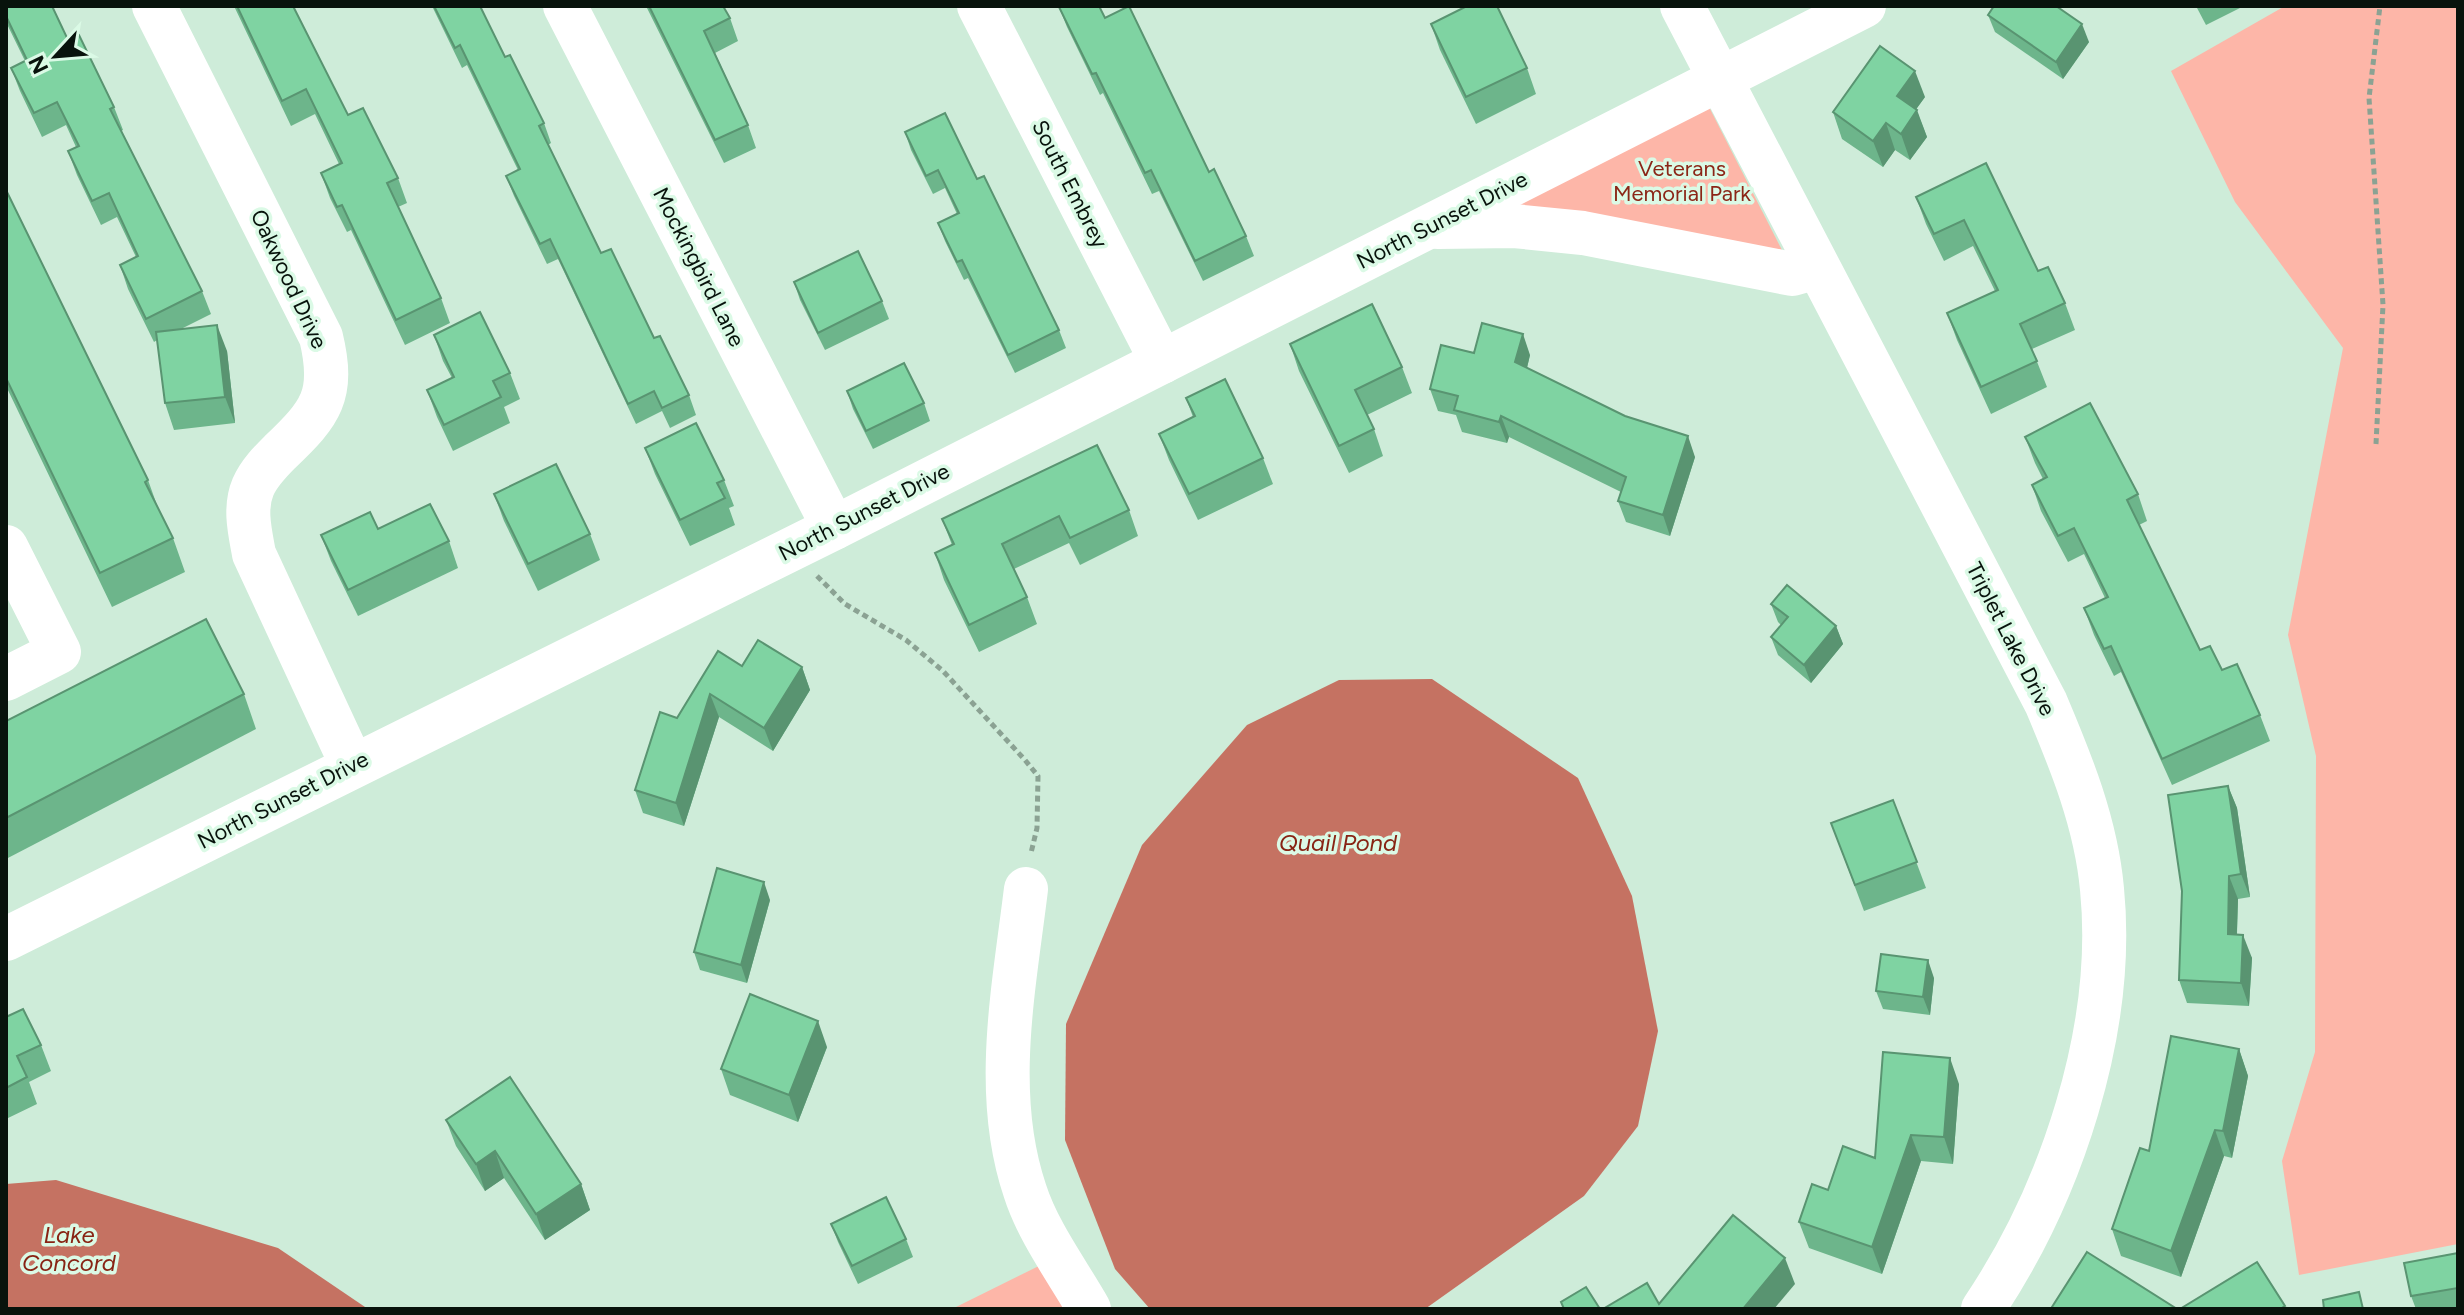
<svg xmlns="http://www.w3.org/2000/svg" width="2464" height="1315" font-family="Figtree,sans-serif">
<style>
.green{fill:#fdb6a8}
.water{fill:#c57262}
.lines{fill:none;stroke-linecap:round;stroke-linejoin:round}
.path{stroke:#8ba293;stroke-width:5;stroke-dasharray:6 4;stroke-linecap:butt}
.minor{stroke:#fff;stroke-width:44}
.wall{fill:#6db58b}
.shaded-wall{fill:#599471}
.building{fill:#7fd3a2;stroke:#599471;stroke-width:2}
.labels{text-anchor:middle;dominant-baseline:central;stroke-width:7;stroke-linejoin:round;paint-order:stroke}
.park-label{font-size:22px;fill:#8b2617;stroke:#dbfae6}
.street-label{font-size:22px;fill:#08130c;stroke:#dbfae6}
.water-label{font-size:24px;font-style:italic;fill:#882414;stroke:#dbfae6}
</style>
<rect width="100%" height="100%" fill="#ceecd9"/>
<!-- green -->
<g class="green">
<path d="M2285,6h173v1238l-159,31 -17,-114 33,-109 1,-296 -28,-121 55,-287 -108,-146 -64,-131z"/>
<path d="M1708,105l78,153 -274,-53z"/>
<path d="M1059,1256l30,53h-137z"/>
</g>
<!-- water -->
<g class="water">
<path d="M1432,679l146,99 54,118 26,135 -20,95 -54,70 -159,113h-275l-35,-40 -50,-129 1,-116 76,-179 105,-120 92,-45z"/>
<path d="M56,1180l222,68 90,61h-362v-125z"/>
</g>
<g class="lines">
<!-- path -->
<g class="path">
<path d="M2376,444l7,-139 -14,-207 11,-92"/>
<path d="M817,576l28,28 61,36 37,31 82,89 13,16 -1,52 -6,25"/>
</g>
<!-- minor -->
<g class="minor">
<path d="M154,6l167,331c14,58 0,76 -41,115 -10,10 -21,21 -27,35 -9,21 -3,45 1,67l98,211"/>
<path d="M565,6l269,522"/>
<path d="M979,6l183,356"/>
<path d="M1682,6l364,697c25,59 50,120 56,186 14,141 -41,304 -119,420"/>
<path d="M1438,227l76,-1 69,7 209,41 25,-7"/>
<path d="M6,547l53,105 -53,27"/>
<path d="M1026,889c-12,99 -34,205 -1,302 13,41 43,81 64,118"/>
<path d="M6,939l828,-411 1030,-522"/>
</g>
</g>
<!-- wall -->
<g class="wall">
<path d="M6,6l62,34 46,67 9,23 -2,1 81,160 9,23 -30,15 46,22 8,72 -61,7 -9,-27 -8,-63 -3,2 -26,-53 -8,-24 16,-8 -19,-40 -16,8 -24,-50 -9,-24 8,-4 -10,-22 -24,12 -22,-46 -9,-23 14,-7 -19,-39z"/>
<path d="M234,6h59l55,109 50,63 9,25 -9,4 43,91 9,25 -45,22 -54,-115 -4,2 -17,-34 -9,-25 18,-9 -24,-50 -24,12z"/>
<path d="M432,6h48l25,51 39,66 7,20 -3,2 53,108 88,142 7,20 -26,13 -8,-17 -26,13 -78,-165 -11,5 -33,-68 -8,-20 12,-6 -51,-105 -5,3z"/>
<path d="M646,6h77l7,12 8,23 -23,12 33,72 8,23 -32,15z"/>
<path d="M2196,6h48l-38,19z"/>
<path d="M1059,7l46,11 104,154 37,64 8,20 -51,25 -44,-90 -7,3 -49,-101 -3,2 -33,-68z"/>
<path d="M1988,15l101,27 -26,37 -68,-47z"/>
<path d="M1431,24l96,44 9,26 -60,30 -36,-74z"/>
<path d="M1925,97l-9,12 11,28 -17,23 -15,-10 -12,17 -41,-28 -9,-27z"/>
<path d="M905,132l72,47 82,151 7,18 -51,25 -47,-95 -4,2 -19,-39 -7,-18 19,-9 -12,-26 -12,6 -22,-44z"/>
<path d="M1986,163l52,108 27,32 10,27 -43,19 15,38 -56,27 -34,-74 -10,-27 48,-22 -22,-45 -29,15 -18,-37 -10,-27z"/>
<path d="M6,190l142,290 10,28 15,30 12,34 -73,35 -106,-221z"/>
<path d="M794,282l88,19 7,18 -64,31 -25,-50z"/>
<path d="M434,335l76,38 10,26 -16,8 6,16 -57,28 -16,-34 -10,-27 25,-12 -9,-17z"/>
<path d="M1290,344l112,23 10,26 -45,22 7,14 9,27 -34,17 -50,-102z"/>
<path d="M1474,353l56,2 -3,13 168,89 -25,79 -44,-14 -8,-21 3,-9 -112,-55 -2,6 -45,-11 -6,-17 -18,-4 -8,-22z"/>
<path d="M847,391l77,12 6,18 -57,28 -20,-40z"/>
<path d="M1186,398l77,60 10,26 -75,36 -29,-60 -10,-26 34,-17z"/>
<path d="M2025,437l113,57 9,27 -8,4 61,125 22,20 38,45 10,26 -98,44 -51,-113 -7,4 -20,-41 -10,-27 21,-10 -21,-44 -16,8 -27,-51 -9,-26 11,-6 -8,-16z"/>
<path d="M645,448l79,32 10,26 -5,2 6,17 -45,21 -35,-72z"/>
<path d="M494,494l96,40 10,26 -62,31 -34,-70z"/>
<path d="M1129,510l9,26 -58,29 -11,-22 -55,26 13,28 10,27 -58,28 -35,-72 -9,-27 17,-8 -10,-26z"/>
<path d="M321,535l128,6 9,27 -100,48 -27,-55z"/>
<path d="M1771,604l65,22 7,18 -32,39 -33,-28 -7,-18 10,-12 -3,-3z"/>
<path d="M742,666l60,1 8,23 -37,61 -54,-34 -35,109 -41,-13 -8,-23 42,-72z"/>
<path d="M244,694l12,35 -250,130v-138z"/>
<path d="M2228,786l9,22 13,89 -12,2 -1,35 15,24 -3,48 -62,-3 -8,-23z"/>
<path d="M1893,800l33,88 -62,23 -33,-88z"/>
<path d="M770,900l-23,83 -47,-13 -6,-18z"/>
<path d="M1934,978l-4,37 -47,-6 -7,-18z"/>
<path d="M6,1017l35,28 10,26 -22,11 8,22 -31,15z"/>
<path d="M827,1047l-29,75 -68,-27 -9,-26z"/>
<path d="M2239,1049l9,27 -16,82 -8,-2 -43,121 -60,-21 -9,-27 37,-78z"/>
<path d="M1959,1084l-6,80 -32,-3 -39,113 -73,-26 -10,-26 29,-32 47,-32z"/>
<path d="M446,1120l135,64 9,26 -45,30 -41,-62 -19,13 -29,-45z"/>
<path d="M831,1224l75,15 7,18 -55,27 -20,-42z"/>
<path d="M2458,1253v54l-13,2h-29l-5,-13z"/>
</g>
<!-- shaded-wall -->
<g class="shaded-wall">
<path d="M2082,24l7,18 -26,37 -7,-17z"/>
<path d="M1915,71l10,26 -18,25 -10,-26z"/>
<path d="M1917,110l10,27 -17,23 -9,-26z"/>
<path d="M1886,123l9,27 -12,17 -10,-26z"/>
<path d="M217,325l10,26 8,72 -10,-26z"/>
<path d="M1523,334l7,21 -7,29 -8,-22z"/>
<path d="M1501,416l8,21 -2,6 -8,-21z"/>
<path d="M1688,436l7,21 -25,79 -7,-21z"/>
<path d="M1836,626l7,18 -32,39 -7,-18z"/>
<path d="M802,667l8,23 -37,61 -9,-23z"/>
<path d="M710,694l9,23 -35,109 -8,-23z"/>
<path d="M2228,786l9,22 13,89 -9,-23z"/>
<path d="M2229,876l9,23 -2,58 -8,-23z"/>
<path d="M764,882l6,18 -23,83 -6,-18z"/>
<path d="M2243,935l9,23 -3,48 -8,-23z"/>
<path d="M1928,960l6,18 -4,37 -7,-18z"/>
<path d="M818,1021l9,26 -29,75 -9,-27z"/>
<path d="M2239,1049l9,27 -16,82 -9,-27z"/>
<path d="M1950,1058l9,26 -6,80 -9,-27z"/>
<path d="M2215,1130l9,26 -43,121 -10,-26z"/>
<path d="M1911,1135l10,26 -39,113 -10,-27z"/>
<path d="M495,1151l9,27 -19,13 -9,-27z"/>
<path d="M581,1184l9,26 -45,30 -9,-26z"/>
<path d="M1785,1258l10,26 -21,25h-31z"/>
</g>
<!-- building -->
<g class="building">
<path d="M6,6h46l16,34 11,-5 35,72 -4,2 92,182 -56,28 -26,-54 18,-9 -29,-63 -17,8 -24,-50 11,-5 -22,-44 -23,11 -23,-45 16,-8 -21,-44z"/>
<path d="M237,6h56l55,109 15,-7 35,70 -11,5 54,115 -45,22 -54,-115 -5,2 -16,-34 21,-10 -36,-74 -24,12z"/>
<path d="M434,6h46l25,51 5,-2 34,68 -5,3 62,127 10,-4 43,89 6,-2 29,59 -27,13 -8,-17 -26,13 -78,-165 -10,5 -34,-68 14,-7 -60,-124 -5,3z"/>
<path d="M649,6h74l7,12 -26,13 44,94 -33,15z"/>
<path d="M1061,6h38l6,12 24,-12 80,166 5,-3 32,67 -51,25 -44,-91 -6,3 -49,-100 -4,1 -33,-67z"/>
<path d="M1467,6h30l30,62 -61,29 -35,-73z"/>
<path d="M1994,6h62l26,18 -26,38 -68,-47z"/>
<path d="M1880,46l35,25 -18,25 20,14 -16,24 -15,-11 -13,18 -40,-29z"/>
<path d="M945,113l32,66 7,-3 75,154 -51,25 -46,-95 -5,2 -19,-39 21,-10 -21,-43 -12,6 -21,-44z"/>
<path d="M1986,163l52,108 10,-4 17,36 -45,21 17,37 -56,26 -34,-74 51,-23 -34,-70 -30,14 -18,-37z"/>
<path d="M6,190l142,290 -3,2 28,56 -73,35 -94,-195z"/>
<path d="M858,251l24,50 -64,32 -24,-51z"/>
<path d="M1372,304l30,63 -47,23 19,39 -35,17 -49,-102z"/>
<path d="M480,312l30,61 -17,8 8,16 -57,28 -17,-35 27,-13 -20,-42z"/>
<path d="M1482,323l41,11 -8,28 110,54 63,20 -25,79 -45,-14 8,-24 -125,-61 -2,6 -45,-12 4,-14 -28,-7 11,-44 33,8z"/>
<path d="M217,325l8,72 -60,6 -9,-71z"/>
<path d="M904,363l20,40 -58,28 -19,-40z"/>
<path d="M1225,379l38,79 -74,36 -30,-60 36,-18 -9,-18z"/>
<path d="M2090,403l48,91 -11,6 73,150 10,-4 12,24 15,-6 23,51 -98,44 -51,-113 -7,3 -20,-41 24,-11 -34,-69 -16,8 -26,-51 15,-8 -22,-40z"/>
<path d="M696,423l28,57 -7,3 8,15 -45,22 -35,-72z"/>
<path d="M1097,445l32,65 -59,28 -11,-22 -57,28 25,53 -58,28 -34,-72 19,-9 -12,-25z"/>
<path d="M556,464l34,70 -62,30 -34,-70z"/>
<path d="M430,504l19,37 -101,49 -27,-55 49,-23 8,17z"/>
<path d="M1787,585l49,41 -32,39 -33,-28 17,-20 -17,-13z"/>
<path d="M206,619l38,75 -238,124v-97z"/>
<path d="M758,640l44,27 -38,61 -54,-34 -34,109 -41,-13 25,-78 17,6 41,-67 24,15z"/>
<path d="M2228,786l13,88 -12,2 -1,58 15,1 -2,48 -62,-3 3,-89 -14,-96z"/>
<path d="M1893,800l24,62 -62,23 -24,-62z"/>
<path d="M717,868l47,14 -23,83 -47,-13z"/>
<path d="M1881,954l47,6 -5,37 -47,-6z"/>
<path d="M750,994l68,27 -29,74 -68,-26z"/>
<path d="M23,1009l18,36 -24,11 10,21 -21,11v-71z"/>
<path d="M2171,1036l68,13 -16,82 -8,-1 -44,121 -59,-22 28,-81 9,3z"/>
<path d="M1883,1052l67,6 -6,79 -33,-2 -39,112 -73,-25 13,-38 16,6 15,-44 32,12z"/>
<path d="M510,1077l71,107 -45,30 -41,-63 -19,13 -30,-44z"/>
<path d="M886,1197l20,42 -54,27 -21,-42z"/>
<path d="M1733,1215l52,43 -42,51h-140l44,-26 12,21z"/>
<path d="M2087,1252l90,57h-122l-3,-2z"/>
<path d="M2458,1253v35l-47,8 -7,-33z"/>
<path d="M2257,1262l28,44 -5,3h-100z"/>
<path d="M1586,1287l14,22h-36l-3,-7z"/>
<path d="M2359,1292l4,17h-39l-1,-9z"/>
</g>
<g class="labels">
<!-- park labels -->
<g class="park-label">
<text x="1682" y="168">Veterans<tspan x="1682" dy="25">Memorial Park</tspan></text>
</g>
<!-- street labels -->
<g class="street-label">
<text transform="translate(1070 184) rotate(63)">South Embrey</text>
<text transform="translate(1442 220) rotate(-27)">North Sunset Drive</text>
<text transform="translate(699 267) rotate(63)">Mockingbird Lane</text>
<text transform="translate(289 279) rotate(65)">Oakwood Drive</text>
<text transform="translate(864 512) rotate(-27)">North Sunset Drive</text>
<text transform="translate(2011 639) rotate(63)">Triplet Lake Drive</text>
<text transform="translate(283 800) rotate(-27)">North Sunset Drive</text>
</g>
<!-- water labels -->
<g class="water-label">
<text x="1338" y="842">Quail Pond</text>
<text x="69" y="1234">Lake<tspan x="69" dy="28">Concord</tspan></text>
</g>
</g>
<!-- border -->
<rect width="2464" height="1315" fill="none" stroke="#08130c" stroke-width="16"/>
<!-- north arrow -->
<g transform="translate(56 56) rotate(244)" stroke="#dbfae6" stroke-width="6" paint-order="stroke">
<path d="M0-6L14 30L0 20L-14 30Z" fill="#08130c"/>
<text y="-12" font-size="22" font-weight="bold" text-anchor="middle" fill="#08130c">N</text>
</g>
</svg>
